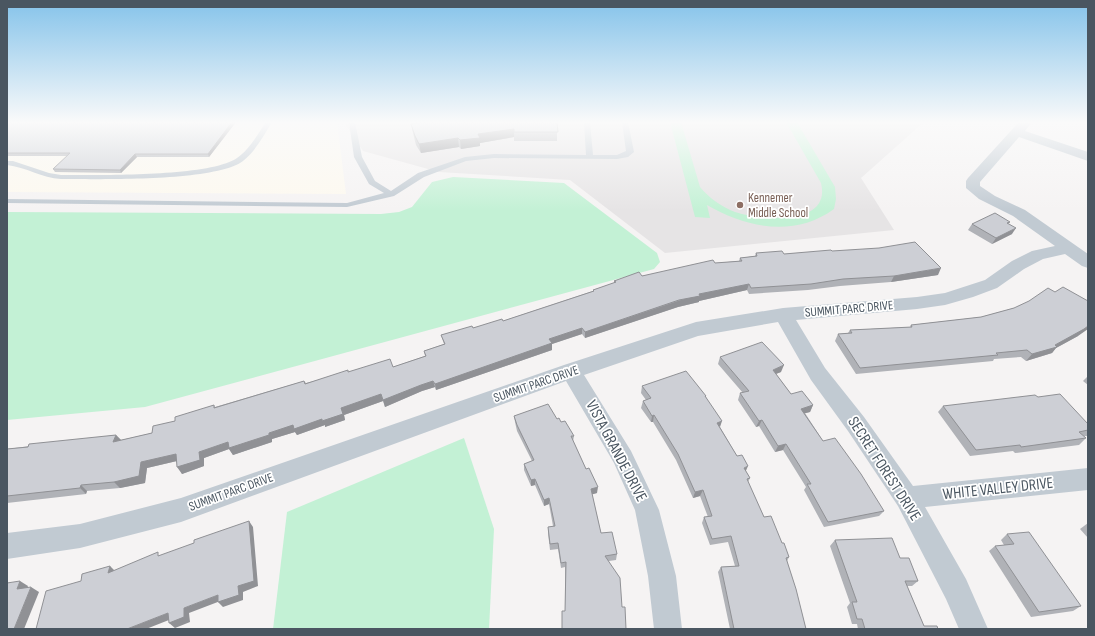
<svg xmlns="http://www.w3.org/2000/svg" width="1095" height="636" font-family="'Sofia Sans Condensed',sans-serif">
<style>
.commercial{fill:#fdf9ef}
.education{fill:#e6e4e5}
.green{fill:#c3f1d5}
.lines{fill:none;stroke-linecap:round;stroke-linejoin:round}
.lane{fill:#c1cad2;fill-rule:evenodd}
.street{fill:#c1cad2;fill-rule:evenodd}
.wall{fill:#b0b2b7}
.shaded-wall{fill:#909195}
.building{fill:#cdcfd5;stroke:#909195}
.education-dot{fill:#8d6e63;stroke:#fff;stroke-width:1.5}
.labels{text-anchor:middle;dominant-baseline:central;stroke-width:3.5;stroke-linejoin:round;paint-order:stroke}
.education-label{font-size:13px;fill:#785e54;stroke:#fff;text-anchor:start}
.street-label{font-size:13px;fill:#4a5661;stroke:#fff}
.near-street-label{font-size:16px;fill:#4a5661;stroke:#fff}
</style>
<rect width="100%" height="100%" fill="#f5f3f3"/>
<!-- commercial -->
<path class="commercial" d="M7,122h330l9,72 -339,-2z"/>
<!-- education -->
<path class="education" d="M344,122h580l-63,56 33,52 -229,23 -95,-73 -131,-8 -76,-21z"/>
<!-- green -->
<g class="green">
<path d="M670,122h11l19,65c9,11 22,20 35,25 25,8 97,15 86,-29l-35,-61h11l38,65 1,12 -2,10c-40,29 -87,19 -127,-4l3,13 -15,-1z"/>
<path d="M453,177l111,6 93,70 3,9 -6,7 -509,138 -138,13v-208l374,2 18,-2 13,-5 20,-25z"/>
<path d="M464,438l30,91 -5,100h-216l14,-117z"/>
</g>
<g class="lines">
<!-- lane -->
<g class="lane">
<path d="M266,122h6c-8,13 -17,30 -29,39 -28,21 -144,18 -182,18 -19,-1 -35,-12 -54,-14v-4h6l36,12 12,2c37,0 149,2 176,-17 12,-8 21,-24 29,-36z"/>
<path d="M349,122h6l7,35 13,24 16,10 27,-18 47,-16 29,-3 92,1 -2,-33h6l3,33h24l9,-4 -4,-29h6l6,30 -6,5 -11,2 -123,-1 -28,3 -42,16 -30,19 -47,11 -340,-4v-4l340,4 37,-10 -15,-9 -15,-27z"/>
</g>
<!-- street -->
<path class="street" d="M1019,122h13l-7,9 63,21v9l-69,-24 -39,45v4l15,10 30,14 63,44v14l-6,-2 -17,-12 -22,5 -19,10 -27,19 -24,9 -28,8 -28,4 -121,11 29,48 39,49 49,69 175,-18v22l-163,17 41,72 22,50h-29l-13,-30 -48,-93 -50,-75 -37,-51 -33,-58 -80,14 -114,39 47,76 28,59 17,66 6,53h-28l-6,-53 -13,-66 -21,-47 -48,-82 -385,141 -101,26 -73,11v-26l73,-9 101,-26 383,-133 132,-43 87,-14 134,-11 28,-4 40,-13 27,-19 20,-10 23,-5 -42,-30 -34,-17 -13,-11v-7l2,-3z"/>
</g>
<!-- wall -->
<g class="wall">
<path d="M7,122h229l-27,35h-72l-16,16 -66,-1 -2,-3 14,-13h-60z"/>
<path d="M557,122v19h-43v-4l-34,6v3l-19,3 -2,-2 -38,6 -5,-8 -3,-12 -2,-9z"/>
<path d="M1010,222l-2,2 4,10 -20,10 -24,-14 4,-6z"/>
<path d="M832,251l106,24 -47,7 -51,4 -32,4 -59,4 -2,-4 -48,11v1l-21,5 -93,31 -3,-4 -30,10v6l-116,40 -1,-3 -13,4 -37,16 -2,-6 -39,14 1,5 -20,7v-2l-28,10 -2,-3 -23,7v3l-39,13 -4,-6 -25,9v8l-22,8 -5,-13 -30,7 -2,15 -25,5 -33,3 -1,3 -79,9v-54l109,-14 5,5 31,-7 23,-12 39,-16 1,2 89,-26 2,2 43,-11 44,-5 32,-11 -1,-5 20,-7 -3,-9 62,-14 90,-30v-1l21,-7v-2l101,-18 24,-2 1,-3 15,-2 1,-3 28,1z"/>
<path d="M1014,308l64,28 -22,12 -4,5 -26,8 -5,-4 -27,2 -1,2 -137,13 -21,-33 3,-7 10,-1 2,-3 60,-3 1,-2 70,-8z"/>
<path d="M720,357l61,15 -5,2 15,20 22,11 -3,7 -5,1 18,28 61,70 -5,5 -55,11 -20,-37 2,-3 -23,-37 -8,2 -16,-26 -3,1 -18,-27 2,-7h3l-25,-29z"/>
<path d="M1088,376v9l-5,-4z"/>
<path d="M642,386l64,10v1l14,30 30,51 -2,4 16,35 18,26 7,14 -2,4 19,68h-76l-12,-57 3,-5 14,-1 -7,-24 -18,3 -8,-22 2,-6h4l-8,-21 -7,2 -17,-38 -23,-38h-2l-10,-14 2,-7 3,-1 -5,-7z"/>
<path d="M1038,397l50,27v10l-1,2h-3l2,2 -7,7 -64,8 -2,-2 -43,5 -32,-44 5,-6z"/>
<path d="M514,416l43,3 4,3 13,14 -1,5 24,52 -5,1 9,39 16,21 -1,6 -7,1 -44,50v-44l-4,1 -3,-19 -8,1 -2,-17v-6l5,-1 -4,-22 -5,2 -9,-21 -4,1 -7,-16v-6l8,-3 -15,-30 -2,-9z"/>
<path d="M1088,523v15l-8,-9z"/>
<path d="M1007,534l74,72 -8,5 -42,6 -42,-66 6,-5 9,-1 -3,-5z"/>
<path d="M835,540l65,18 18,23 -6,5h-5l17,40 14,3h-80l-1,-5h-5l-5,-17 3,-4 -20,-57z"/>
</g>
<!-- shaded-wall -->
<g class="shaded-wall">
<path d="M232,122h4l-27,35 -1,-3z"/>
<path d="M514,129v8l-34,6v3l-19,3 -1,-9 18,-6z"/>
<path d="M458,138l1,9 -38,6 -2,-9z"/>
<path d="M135,154l2,3 -16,16 -1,-3z"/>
<path d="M1016,228l-4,6 -20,10 4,-6z"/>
<path d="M941,268l-3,7 -47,7 3,-6z"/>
<path d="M749,284l-2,6 -48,11v1l-21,5 -93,31v-6l114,-38z"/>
<path d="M1088,326v3l-10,7 -22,12 -4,5 -26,8 6,-7 23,-9z"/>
<path d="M582,328v6l-30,10v6l-116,40 -1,-6 114,-45z"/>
<path d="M784,365l-3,7 -11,4 3,-6z"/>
<path d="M433,381l2,6 -13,4 -37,16 -2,-7 38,-15z"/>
<path d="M381,394l2,7 -39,14 1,5 -20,7v-2l-28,10 -2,-3 -23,7v3l-39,13 -4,-6 -25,9v8l-22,8 -5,-7 22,-15 29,-10 41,-9z"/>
<path d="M813,405l-3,7 -12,3 3,-6z"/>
<path d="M654,415l-1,7h-2l1,-6z"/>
<path d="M762,420l-3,6 -3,1 3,-6z"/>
<path d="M722,421l-2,6 -3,-4z"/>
<path d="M116,435l6,6 -9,1z"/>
<path d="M786,444l-3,6 -8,2 3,-6z"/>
<path d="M176,454l5,6 -34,8 -2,15 -25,5 -6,-6 27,-20z"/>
<path d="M748,466l-3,7 -1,-5z"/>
<path d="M535,479v6l-4,1v-6z"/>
<path d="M81,485l6,6 -1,3 -6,-6z"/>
<path d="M598,487l-1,6 -7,2 1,-6z"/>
<path d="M703,490l-3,6 -7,2 2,-6z"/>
<path d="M549,498v6l-5,2v-6z"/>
<path d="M249,521l4,6 5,59 -15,6v8l-20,7 -5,-5 20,-16z"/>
<path d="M110,566l6,6 -8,1z"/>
<path d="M20,581l8,5 -3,8 -8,-5z"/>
<path d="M31,587l8,5 -15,37h-10z"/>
<path d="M218,595l5,5 -34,13 1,9 -15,6 -6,-5 15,-15z"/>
<path d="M168,613l6,5 -28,11h-19z"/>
</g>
<!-- building -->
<g class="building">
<path d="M7,122h225l-24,32h-73l-15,16 -67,-1 17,-16h-63z"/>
<path d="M423,122h134l1,10h-44v-3l-36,5 2,4 -20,2 -2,-2 -39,6 -4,-8 -4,-12z"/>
<path d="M995,213l15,9 -3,1 9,5 -20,10 -24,-14z"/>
<path d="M915,242l26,26 -47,8 -51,3 -32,5 -60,4 -2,-4 -50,10 1,2 -21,4 -94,32 -3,-4 -33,11 3,4 -117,41 -2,-3 -12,4 -38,15 -2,-6 -40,14 2,6 -21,7v-2l-28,10 -1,-4 -24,8v2l-40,13 -1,-6 -29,10 1,8 -23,7 -1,-13 -35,8 -2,14 -25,6 -33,3 -1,3 -73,8v-47l21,-2 1,-3 87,-9 -3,7 39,-9 1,-7 22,-5v-4l39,-12v3l90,-27 1,3 43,-14v2l42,-13 3,8 33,-11 -2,-5 21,-7 -4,-9 31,-9 1,2 29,-9 1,2 91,-30 -1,-1 23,-8 -2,-1 25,-9 3,4 71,-16 2,3 27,-2 -2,-3 17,-2 -1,-3 26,-2 2,3 47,-4 1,1 47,-3z"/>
<path d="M1063,287l25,14v25l-4,3 -29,16 2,2 -25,7 -5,-4 -31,3 2,2 -138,13 -22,-34 14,-1 -2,-3 62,-3 -1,-2 70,-8 33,-9 15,-7 19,-13 7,4z"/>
<path d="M762,342l22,23 -11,5 18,24 11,-3 11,14 -12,4 22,32 12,-3 26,36 23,37 -56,11 -21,-38h4l-25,-40 -8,2 -16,-26 -3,1 -19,-28 9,-2 -29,-34z"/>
<path d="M686,371l20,25h-1l17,25 -5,2 20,33 5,-1 6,11 -4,2 6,10 -3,1 17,38 7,-1 11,27h2l5,14 -3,1 10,31 10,40h-72l-13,-62 18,-1 -8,-30 -19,3 -8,-22 8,-1 -9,-26 -8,2 -17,-38 -24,-39 -2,1 -9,-15 8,-3 -9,-12z"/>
<path d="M1060,394l28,30v6l-9,2 7,6 -65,9 -1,-2 -44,5 -33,-44 92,-11 3,2z"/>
<path d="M548,404l9,15 2,-1 2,4 4,-1 9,15h-3l15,33 3,-1 9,19 -7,2 10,44 11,-1 5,22 -12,2 15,22 2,29h3l1,22h-64v-18h3l1,-49 -5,1 -3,-20 -8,1 -2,-17 7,-1 -6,-28 -5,2 -9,-21 -4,1 -7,-16 10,-4 -17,-35 -3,-9z"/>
<path d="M249,521l5,60 -16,5 1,9 -21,7v-7l-34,13v9l-15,6 -1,-10 -41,16h-91l10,-38 35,-10 1,-7 28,-8 -2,7 50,-21v4l36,-13v-3z"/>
<path d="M1029,532l52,74 -42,6 -44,-66 19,-2 -7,-10z"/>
<path d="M892,538l8,20h9l9,23h-13l19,45h13l1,3h-73l-3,-10h-5l-5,-17h5l-22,-62z"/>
<path d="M20,581l-3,8 14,-2 -17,42h-7v-46z"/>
</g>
<!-- sky -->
<linearGradient id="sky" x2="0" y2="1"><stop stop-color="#85c3ea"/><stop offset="0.58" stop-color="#fafafa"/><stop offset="1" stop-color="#fafafa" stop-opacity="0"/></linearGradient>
<rect width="1095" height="211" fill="url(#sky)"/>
<!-- markers -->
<circle class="education-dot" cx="740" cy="205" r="4"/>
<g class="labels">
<!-- education labels -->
<g class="education-label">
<text x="748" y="198">Kennemer<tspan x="748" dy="15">Middle School</tspan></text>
</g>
<!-- street labels -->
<g class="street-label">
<text transform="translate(849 309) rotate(-5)">SUMMIT PARC DRIVE</text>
<text transform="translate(536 384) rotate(-19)">SUMMIT PARC DRIVE</text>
<text transform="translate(231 492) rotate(-20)">SUMMIT PARC DRIVE</text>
</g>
<!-- near-street labels -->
<g class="near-street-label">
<text transform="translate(616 451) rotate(62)">VISTA GRANDE DRIVE</text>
<text transform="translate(884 469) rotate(57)">SECRET FOREST DRIVE</text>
<text transform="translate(998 489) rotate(-6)">WHITE VALLEY DRIVE</text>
</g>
</g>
<!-- border -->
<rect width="1095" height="636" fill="none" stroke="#4a5661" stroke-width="16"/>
</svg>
